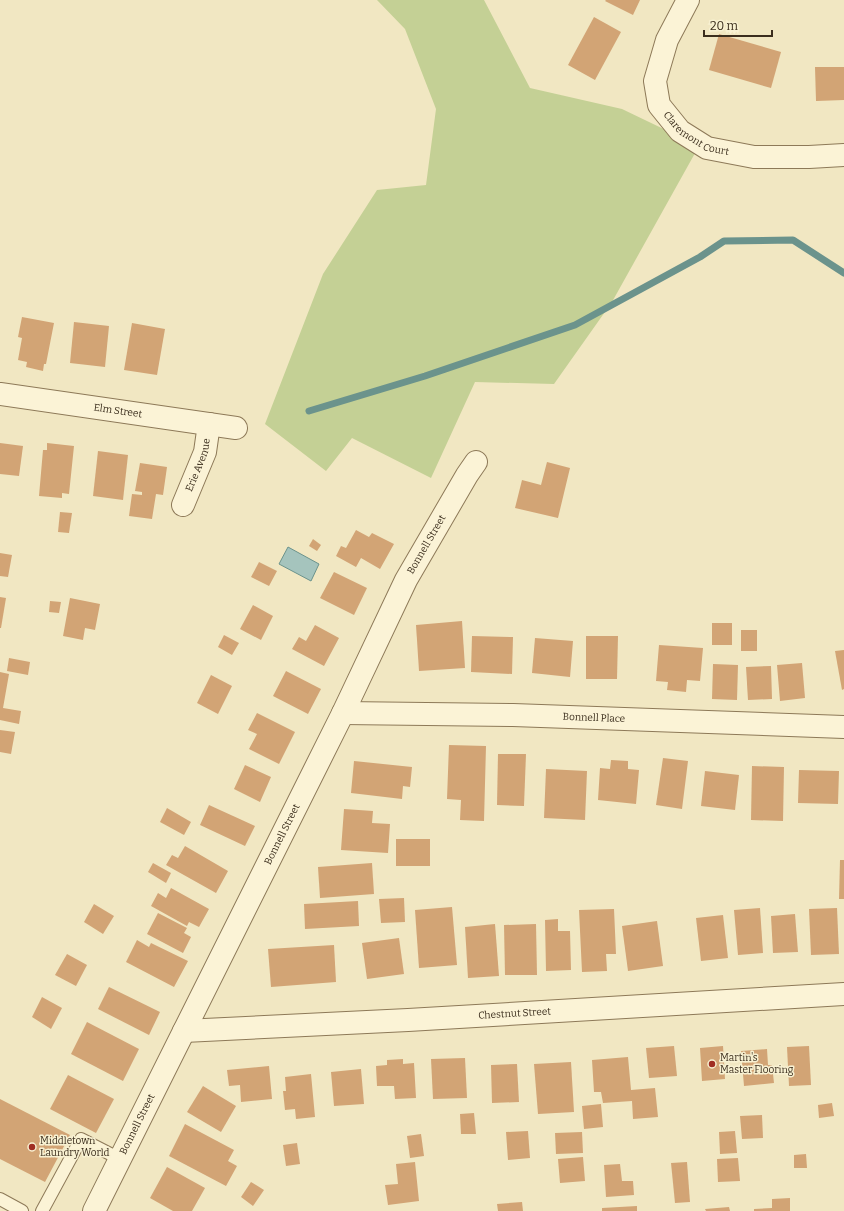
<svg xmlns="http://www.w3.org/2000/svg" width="844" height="1211" font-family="Bitter,serif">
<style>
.green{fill:#c4d095}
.water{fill:#a5c4bd;stroke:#6b938c}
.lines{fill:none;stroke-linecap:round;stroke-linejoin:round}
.stream{stroke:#6b938c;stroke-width:7}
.building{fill:#d2a475}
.service-casing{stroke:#8d7958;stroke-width:14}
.minor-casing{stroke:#8d7958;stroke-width:24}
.service{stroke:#fbf3d6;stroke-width:12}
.minor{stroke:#fbf3d6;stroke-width:22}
.poi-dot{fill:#a02e23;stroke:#f8f1d2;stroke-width:1.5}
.labels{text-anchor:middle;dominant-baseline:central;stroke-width:3;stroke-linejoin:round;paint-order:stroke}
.street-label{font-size:10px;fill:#3b2e1d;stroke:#f8f1d2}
.poi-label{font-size:10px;fill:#3b2e1d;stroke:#f8f1d2;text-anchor:start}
</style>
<rect width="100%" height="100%" fill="#f1e7c2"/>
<!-- green -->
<path class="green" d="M377,0h107l46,88 92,21 77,37 -87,156 -58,82 -79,-2 -44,96 -79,-40 -26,33 -61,-47 58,-150 54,-84 49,-5 10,-76 -31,-80z"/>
<!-- water -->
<path class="water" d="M288,547l31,17 -8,17 -32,-17z"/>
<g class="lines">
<!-- stream -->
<path class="stream" d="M309,411l116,-35 150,-51 125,-68 24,-16 69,-1 51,33"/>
</g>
<!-- building -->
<g class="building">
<path d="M606,0h34l-7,15 -28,-14z"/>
<path d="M594,17l27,15 -26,48 -27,-15z"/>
<path d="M719,34l62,18 -10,36 -62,-18z"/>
<path d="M815,67h29v33l-28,1z"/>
<path d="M22,317l32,6 -8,41h-2l-1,7 -17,-4 1,-5 -9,-2 4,-22 -4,-1z"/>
<path d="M74,322l35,4 -4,41 -35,-4z"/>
<path d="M132,323l33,6 -8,46 -33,-5z"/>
<path d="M0,443l23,3 -4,30 -19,-2z"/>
<path d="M47,443l27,3 -5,48 -7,-1v5l-23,-2 4,-46h4z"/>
<path d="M98,451l30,4 -5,45 -30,-4z"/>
<path d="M547,462l23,6 -12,50 -43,-10 7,-28 19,5z"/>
<path d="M140,463l27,4 -4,28 -7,-1 -4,25 -23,-3 3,-22 10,1v-3l-7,-1z"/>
<path d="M60,512l12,1 -3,20 -11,-1z"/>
<path d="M356,530l13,7 3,-4 22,11 -14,25 -19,-11 -5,9 -20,-11 5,-10 5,2z"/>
<path d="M313,539l8,6 -4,6 -8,-5z"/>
<path d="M0,553l12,2 -4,22 -8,-1z"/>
<path d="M259,562l18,9 -8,15 -18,-9z"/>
<path d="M334,572l33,16 -13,27 -34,-17z"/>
<path d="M0,597l6,1 -5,30h-1z"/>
<path d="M70,598l30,6 -5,26 -10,-2 -2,12 -20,-4z"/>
<path d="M50,601l11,1 -2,11 -10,-1z"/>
<path d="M253,605l20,11 -12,24 -21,-11z"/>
<path d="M462,621l3,47 -46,3 -3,-46z"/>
<rect x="712" y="623" width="20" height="22"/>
<path d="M315,625l24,13 -15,28 -32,-17 7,-12 7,4z"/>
<rect x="741" y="630" width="16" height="21"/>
<path d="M224,635l15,8 -7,12 -14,-8z"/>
<path d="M472,636l41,1 -1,37 -41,-2z"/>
<path d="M586,636h32l-1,43h-31z"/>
<path d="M535,638l38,3 -3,36 -38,-4z"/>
<path d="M659,645l44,3 -3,33 -13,-1 -1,12 -19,-2 1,-8 -12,-1z"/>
<path d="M844,650v39l-2,1 -7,-39z"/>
<path d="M9,658l21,4 -2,13 -21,-4z"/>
<path d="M802,663l3,35 -25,3 -3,-36z"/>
<path d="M713,664l25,1 -1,35 -25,-1z"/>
<path d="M771,666l1,33 -24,1 -2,-33z"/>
<path d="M286,671l35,18 -13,25 -35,-18z"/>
<path d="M0,672l9,2 -6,34 18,3 -2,13 -19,-4z"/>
<path d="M211,675l21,11 -14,28 -21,-11z"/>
<path d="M257,713l38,19 -16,32 -30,-15 8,-15 -9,-4z"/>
<path d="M0,730l15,2 -4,22 -11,-2z"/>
<path d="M449,745l37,1 -2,75 -24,-1 1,-20 -14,-1z"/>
<path d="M498,754h28l-2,52 -27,-1z"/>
<path d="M663,758l25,3 -6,48 -26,-4z"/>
<path d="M611,760l17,1v8l11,1 -3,34 -38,-4 2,-32 10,1z"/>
<path d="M354,761l58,6 -2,20 -7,-1 -1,13 -51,-6z"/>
<path d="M245,765l26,12 -11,25 -26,-13z"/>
<path d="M752,766l32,1 -1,54 -32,-1z"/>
<path d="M546,769l41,2 -2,49 -41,-2z"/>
<path d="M799,770l40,1 -1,33 -40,-1z"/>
<path d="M705,771l34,4 -4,35 -34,-4z"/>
<path d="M209,805l46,21 -10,20 -45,-21z"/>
<path d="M167,808l24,14 -7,13 -24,-13z"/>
<path d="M344,809l29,2 -1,12 18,1 -2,29 -47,-3z"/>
<rect x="396" y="839" width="34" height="27"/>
<path d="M185,846l43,25 -12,22 -50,-28 6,-10 6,3z"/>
<path d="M840,860h4v39h-5z"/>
<path d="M153,863l18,10 -5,10 -18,-11z"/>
<path d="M372,863l2,31 -54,4 -2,-31z"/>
<path d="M171,888l38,21 -10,18 -10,-5 -2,4 -36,-20 7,-13 8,5z"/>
<path d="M404,898l1,24 -24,1 -2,-24z"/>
<path d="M358,901l1,25 -54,3 -1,-25z"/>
<path d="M94,904l20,12 -11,18 -19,-12z"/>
<path d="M452,907l5,58 -38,3 -4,-58z"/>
<path d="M760,908l3,45 -25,2 -4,-45z"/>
<path d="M837,908l2,46 -28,1 -2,-46z"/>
<path d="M614,909l2,45h-10l1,17 -25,1 -3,-62z"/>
<path d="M158,913l29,15 -3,5 7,4 -8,16 -36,-19z"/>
<path d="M795,914l3,38 -25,1 -2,-37z"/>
<path d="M723,915l5,43 -27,3 -5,-43z"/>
<path d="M558,919v12h12l1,39 -25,1 -1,-51z"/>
<path d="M657,921l6,45 -35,5 -6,-45z"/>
<path d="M495,924l4,52 -31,2 -3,-51z"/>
<path d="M536,924l1,51h-32l-1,-50z"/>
<path d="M399,938l5,36 -37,5 -5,-36z"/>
<path d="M137,940l12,7 2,-4 37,18 -14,26 -48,-25z"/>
<path d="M334,945l2,37 -65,5 -3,-38z"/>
<path d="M67,954l20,11 -11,21 -21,-11z"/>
<path d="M109,987l51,25 -11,23 -51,-26z"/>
<path d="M42,997l20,11 -11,21 -19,-12z"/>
<path d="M87,1022l52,27 -16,32 -52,-27z"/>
<path d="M674,1046l3,30 -28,2 -3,-30z"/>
<path d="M723,1046l2,33 -23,2 -2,-33z"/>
<path d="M809,1046l2,39 -22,1 -2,-39z"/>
<path d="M767,1049l1,16h4l2,18 -30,3 -3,-35z"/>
<path d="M628,1057l3,33 24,-2 3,29 -25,2 -1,-18 -29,2 -2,-11h-7l-2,-32z"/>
<path d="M465,1058l2,40 -34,1 -2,-40z"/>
<path d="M403,1059v5l11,-1 2,35 -21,1 -1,-13h-17l-1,-20 11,-1v-5z"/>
<path d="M571,1062l3,50 -36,2 -4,-50z"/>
<path d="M517,1064l2,38 -27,1 -1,-38z"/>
<path d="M269,1066l3,33 -31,3 -1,-17 -11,1 -2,-16z"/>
<path d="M361,1069l3,35 -30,2 -3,-34z"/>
<path d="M311,1074l4,43 -19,2 -1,-10 -10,1 -2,-19h3l-1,-14z"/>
<path d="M68,1075l46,24 -18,34 -46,-24z"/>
<path d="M203,1086l33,20 -15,26 -34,-20z"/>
<path d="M0,1099l70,36 -25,47 -45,-23z"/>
<path d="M832,1103l2,13 -15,2 -1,-13z"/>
<path d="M601,1104l2,23 -19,2 -2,-23z"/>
<path d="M474,1113l2,21h-15l-1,-20z"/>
<path d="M762,1115l1,23 -21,1 -2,-23z"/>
<path d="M185,1124l49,26 -6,11 9,5 -11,20 -57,-30z"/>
<path d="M528,1131l2,27 -22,2 -2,-28z"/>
<path d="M735,1131l2,22 -17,1 -1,-22z"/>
<path d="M582,1132l1,21 -27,1 -1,-21z"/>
<path d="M421,1134l3,22 -14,2 -3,-22z"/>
<path d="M297,1143l3,21 -14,2 -3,-21z"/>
<path d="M806,1154l1,14h-13v-13z"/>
<path d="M583,1157l2,24 -25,2 -2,-24z"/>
<path d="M738,1158l2,23 -22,1 -1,-23z"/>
<path d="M415,1162l4,39 -31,4 -3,-20 13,-1 -2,-20z"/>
<path d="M687,1162l3,40 -15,1 -4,-40z"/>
<path d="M620,1164l2,17h11l1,14 -28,2 -2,-32z"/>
<path d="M167,1167l38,21 -13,23h-19l-23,-13z"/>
<path d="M251,1182l13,8 -11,16 -12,-9z"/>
<path d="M790,1198v13h-36v-2l18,-1v-9z"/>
<path d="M522,1202l1,9h-25l-1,-7z"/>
<path d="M637,1206v5h-35v-3z"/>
<path d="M729,1207l1,4h-24l-1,-2z"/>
</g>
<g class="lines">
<!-- service casing -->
<g class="service-casing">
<g id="service">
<path d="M0,1199l22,12"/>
<path d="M42,1211l39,-72 39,20"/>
</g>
</g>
<!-- minor casing -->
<g class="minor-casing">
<g id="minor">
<path id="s1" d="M688,0l-21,40 -12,41 4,24 21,26 27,17 47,9h55l35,-2"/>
<path id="s2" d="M0,394l236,34"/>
<path id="s3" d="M183,505l22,-53 4,-28"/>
<path id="s4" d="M343,713l170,2 331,12"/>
<path id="s5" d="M184,1031l224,-11 436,-26"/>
<path id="s6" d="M94,1211l249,-498 63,-133 61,-105 9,-13"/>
</g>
</g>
<!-- service -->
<use href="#service" class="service"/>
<!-- minor -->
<use href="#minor" class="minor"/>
</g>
<!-- markers -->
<g class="poi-dot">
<circle cx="712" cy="1064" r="4"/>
<circle cx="32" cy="1147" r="4"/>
</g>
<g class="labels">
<!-- street labels -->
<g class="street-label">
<text stroke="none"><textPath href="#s1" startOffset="161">Claremont Court</textPath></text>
<text stroke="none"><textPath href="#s2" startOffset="119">Elm Street</textPath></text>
<text stroke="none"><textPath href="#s3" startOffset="43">Erie Avenue</textPath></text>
<text stroke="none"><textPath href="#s6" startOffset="745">Bonnell Street</textPath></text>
<text stroke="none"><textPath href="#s4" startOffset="251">Bonnell Place</textPath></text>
<text stroke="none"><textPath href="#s6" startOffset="421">Bonnell Street</textPath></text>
<text stroke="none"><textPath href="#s5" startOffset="331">Chestnut Street</textPath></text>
<text stroke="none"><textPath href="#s6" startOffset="97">Bonnell Street</textPath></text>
</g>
<!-- poi labels -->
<g class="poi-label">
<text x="720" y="1058">Martin's<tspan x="720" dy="12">Master Flooring</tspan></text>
<text x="40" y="1141">Middletown<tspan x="40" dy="12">Laundry World</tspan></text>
</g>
</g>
<!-- scale -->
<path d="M704 30v6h68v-6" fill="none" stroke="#3b2e1d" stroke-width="2"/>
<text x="710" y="30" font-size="12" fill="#3b2e1d" stroke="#f8f1d2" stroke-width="3" paint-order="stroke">20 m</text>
</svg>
